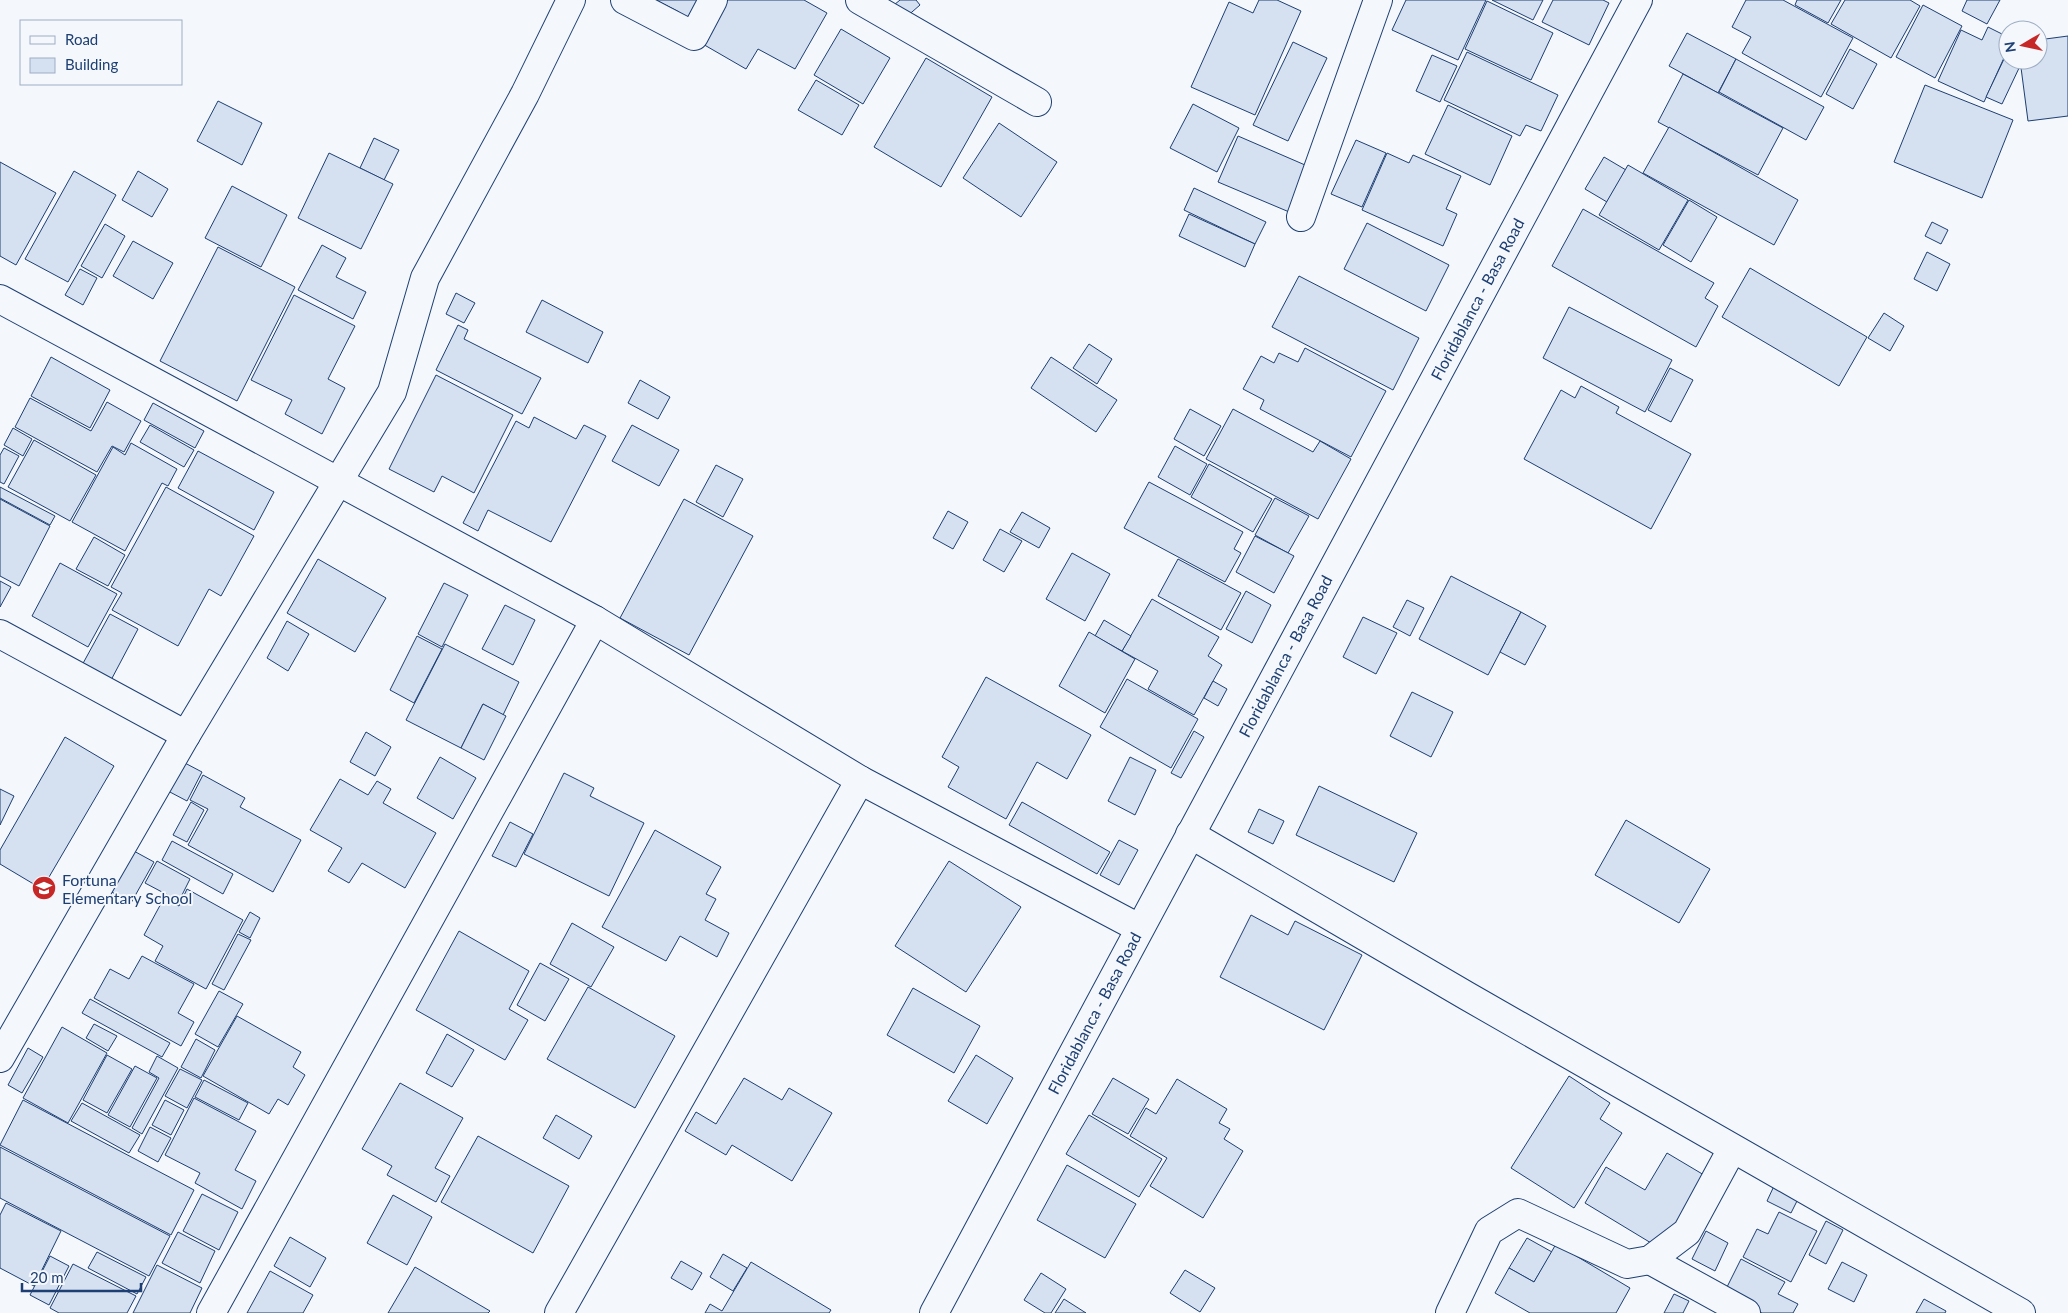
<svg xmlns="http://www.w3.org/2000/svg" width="2068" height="1313" font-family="Lato,sans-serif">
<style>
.building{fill:#d5e0f0;stroke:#1d3f73}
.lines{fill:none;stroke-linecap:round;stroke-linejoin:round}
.street-casing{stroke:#1d3f73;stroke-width:30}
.primary-casing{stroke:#1d3f73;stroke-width:30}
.street{stroke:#f4f7fb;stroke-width:28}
.primary{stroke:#f4f7fb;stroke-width:28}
.labels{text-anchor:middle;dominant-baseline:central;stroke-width:4;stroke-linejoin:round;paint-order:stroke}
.street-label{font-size:16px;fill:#1d3f73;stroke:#f4f7fb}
.poi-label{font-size:16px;fill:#1d3f73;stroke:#f4f7fb;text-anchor:start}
</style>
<rect width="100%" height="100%" fill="#f4f7fb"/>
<!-- building -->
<g class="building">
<path d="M656,0h52l-16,31 -17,-10 4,-9z"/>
<path d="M726,0h78l23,13 -32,56 -37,-20 -12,20 -45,-26z"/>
<path d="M900,0h16l4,5 -15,13 -11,-13z"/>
<path d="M1259,0h18l24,11 -46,104 -64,-28 38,-85 24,11z"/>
<path d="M1406,0h80l-28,60 -66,-30z"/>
<path d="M1492,0h51l-10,20z"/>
<path d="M1553,0h50l6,3 -20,42 -47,-23z"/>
<path d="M1746,0h37l70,38 -32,59 -79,-44 9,-16 -19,-10z"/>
<path d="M1797,0h44l-13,23 -33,-18z"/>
<path d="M1845,0h65l10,6 -29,52 -60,-34z"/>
<path d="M1967,0h33l-13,24 -25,-13z"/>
<path d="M1487,1l66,32 -22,47 -66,-31z"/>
<path d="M1923,5l39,21 -27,52 -39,-21z"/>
<path d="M1988,27l20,10v12l-24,53 -46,-21 23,-51 21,10z"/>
<path d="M841,29l49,29 -27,46 -49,-29z"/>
<path d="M1687,33l49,26 -18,34 -49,-27z"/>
<path d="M2068,36v80l-40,5 -8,-61h18v-20z"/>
<path d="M1293,42l34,16 -39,83 -35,-16z"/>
<path d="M1850,49l27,15 -24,45 -27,-15z"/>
<path d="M1467,52l91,43 -17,36 -15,-6 -6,11 -76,-36z"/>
<path d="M1432,55l25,11 -17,36 -24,-11z"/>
<path d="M926,58l66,39 -51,90 -67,-40z"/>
<path d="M1736,59l88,48 -18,33 -87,-48z"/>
<path d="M2004,59l16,7 -18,38 -16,-7z"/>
<path d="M1683,74l100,54 -25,47 -100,-53z"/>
<path d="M816,80l43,25 -17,30 -44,-25z"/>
<path d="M1925,85l88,35 -31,78 -88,-36z"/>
<path d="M218,101l44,22 -20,42 -45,-24z"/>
<path d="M1193,104l46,24 -22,44 -47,-24z"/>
<path d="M1448,105l64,31 -22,49 -65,-31z"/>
<path d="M999,123l58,39 -36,55 -58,-39z"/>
<path d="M1669,127l129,73 -24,45 -131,-72z"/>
<path d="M1238,136l74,32 -18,46 -76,-32z"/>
<path d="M374,138l25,12 -15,30 -24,-12z"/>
<path d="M1356,140l30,13 -24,54 -31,-13z"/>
<path d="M329,153l64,31 -32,65 -63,-31z"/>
<path d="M1387,153l22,10 4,-8 48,21 -15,33 11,5 -14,32 -81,-36z"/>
<path d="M1604,157l22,13 -19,32 -22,-13z"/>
<path d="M0,162l56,31 -40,72 -16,-9z"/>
<path d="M1628,165l60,35 -29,50 -60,-35z"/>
<path d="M74,171l42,24 -48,87 -43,-23z"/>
<path d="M138,171l30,18 -16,28 -30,-17z"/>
<path d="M232,186l55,29 -26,52 -56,-29z"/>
<path d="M1194,188l72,34 -11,22 -71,-34z"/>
<path d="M1689,200l28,17 -26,45 -28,-17z"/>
<path d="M1583,209l131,74 -9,15 13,8 -22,41 -144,-81z"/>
<path d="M1189,214l66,30 -10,23 -66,-31z"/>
<path d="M1932,222l16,8 -7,14 -16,-8z"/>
<path d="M1367,223l82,42 -23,46 -82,-42z"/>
<path d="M105,224l20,12 -23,42 -21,-12z"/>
<path d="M133,241l40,22 -20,36 -40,-23z"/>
<path d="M322,245l24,13 -10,19 30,15 -13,27 -55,-29z"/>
<path d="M218,247l77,40 -58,114 -77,-40z"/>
<path d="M1927,252l23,12 -13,27 -23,-12z"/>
<path d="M1750,268l117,69 -28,49 -117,-69z"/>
<path d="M80,269l17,9 -14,27 -18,-10z"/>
<path d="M1299,276l120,62 -26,52 -121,-63z"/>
<path d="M456,293l19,10 -11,20 -18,-9z"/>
<path d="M294,295l61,31 -27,53 17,9 -23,46 -37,-20 7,-14 -41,-20z"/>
<path d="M542,300l61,32 -15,31 -62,-31z"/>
<path d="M1569,307l103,53 -27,52 -102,-54z"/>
<path d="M1884,313l20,13 -14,25 -22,-13z"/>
<path d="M458,325l10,5 -4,9 77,39 -19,36 -86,-44z"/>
<path d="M1089,344l23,15 -15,25 -24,-16z"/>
<path d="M1305,348l81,43 -35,66 -91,-48 4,-9 -21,-11 18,-33 13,7 5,-10 19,9z"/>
<path d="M51,357l59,33 -20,38 -59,-32z"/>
<path d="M1051,357l66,43 -21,32 -65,-44z"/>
<path d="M1670,368l23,12 -22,42 -23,-12z"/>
<path d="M436,375l77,40 -39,78 -32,-17 -8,16 -45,-23z"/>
<path d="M640,380l30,17 -12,22 -30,-16z"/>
<path d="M1581,386l38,21 -3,6 75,41 -40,75 -127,-70 37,-69 14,8z"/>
<path d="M30,398l61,33 16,-29 34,19 -17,31 -12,-6 -15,26 -82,-45z"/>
<path d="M153,403l51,28 -9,17 -51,-28z"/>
<path d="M1190,409l31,17 -17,30 -30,-17z"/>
<path d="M1233,409l80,43 7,-11 31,18 -33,60 -112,-60z"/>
<path d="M534,417l42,22 8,-14 22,11 -55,106 -63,-32 -10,21 -15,-8 53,-102 13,7z"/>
<path d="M150,425l44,25 -10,17 -44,-25z"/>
<path d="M632,425l47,25 -20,36 -47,-25z"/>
<path d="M13,428l19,11 -9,17 -19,-11z"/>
<path d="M34,440l62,35 -26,46 -62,-34z"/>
<path d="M131,443l46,26 -9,17 -6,-3 -37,68 -53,-29 41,-75 12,8z"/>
<path d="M1175,446l32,18 -17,31 -32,-18z"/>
<path d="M4,448l15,8 -15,28 -4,-2v-27z"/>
<path d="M198,451l76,41 -20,38 -76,-42z"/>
<path d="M1209,464l63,35 -19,33 -62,-35z"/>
<path d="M716,465l27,14 -20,38 -27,-15z"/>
<path d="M1149,482l94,50 -9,17 7,4 -16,29 -101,-54z"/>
<path d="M0,487l55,29 -5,9 -50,-27z"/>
<path d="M166,487l88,49 -33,60 -12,-7 -31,57 -66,-36 10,-17 -11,-6z"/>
<path d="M1275,498l34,18 -21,37 -33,-18z"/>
<path d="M0,499l50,27 -31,60 -19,-10z"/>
<path d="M684,499l69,37 -64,119 -69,-37z"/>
<path d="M948,511l20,11 -15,27 -20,-11z"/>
<path d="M1022,512l28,16 -11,20 -29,-16z"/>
<path d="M1000,529l22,12 -18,31 -21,-12z"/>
<path d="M1255,536l39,20 -20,37 -38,-21z"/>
<path d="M94,537l31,18 -17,31 -32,-17z"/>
<path d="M1072,553l38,21 -25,47 -39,-22z"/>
<path d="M318,559l68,39 -31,54 -68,-39z"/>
<path d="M1178,559l63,34 -20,37 -63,-34z"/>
<path d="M60,563l57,31 -29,53 -56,-31z"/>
<path d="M1451,576l70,36 -33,63 -69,-36z"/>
<path d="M0,581l11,6 -11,20z"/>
<path d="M444,583l24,12 -26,52 -24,-13z"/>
<path d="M1246,591l25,14 -19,38 -26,-14z"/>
<path d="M1152,599l67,38 -11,19 14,9 -28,50 -46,-26 10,-18 -36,-20z"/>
<path d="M1407,600l17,8 -14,28 -17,-9z"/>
<path d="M505,605l30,15 -22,45 -31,-16z"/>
<path d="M1521,612l25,14 -21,39 -25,-13z"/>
<path d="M110,614l28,15 -28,53 -29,-15z"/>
<path d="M1363,617l34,16 -21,41 -33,-17z"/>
<path d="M1104,620l27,16 -9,15 -27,-15z"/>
<path d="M287,621l22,13 -21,37 -21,-13z"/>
<path d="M1089,632l46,27 -30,54 -46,-27z"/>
<path d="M417,636l25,13 -28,54 -24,-13z"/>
<path d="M445,644l74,38 -16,33 -20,-11 -22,44 -55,-28z"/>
<path d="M986,677l105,58 -24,44 -30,-17 -31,57 -58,-32 11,-20 -17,-10z"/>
<path d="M1127,679l71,40 -27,49 -71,-41z"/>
<path d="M1213,681l14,8 -9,17 -14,-8z"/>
<path d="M1412,692l41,20 -22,45 -41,-21z"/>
<path d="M483,704l23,12 -22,44 -23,-12z"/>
<path d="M1194,731l10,6 -23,41 -10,-5z"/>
<path d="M366,732l25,15 -16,29 -25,-14z"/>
<path d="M65,737l49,29 -72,123 -42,-25v-14z"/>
<path d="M440,757l36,21 -23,41 -36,-21z"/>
<path d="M1130,757l26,13 -21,45 -27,-14z"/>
<path d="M183,762l19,10 -15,29 -19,-10z"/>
<path d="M564,773l30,15 -4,8 54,27 -35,73 -85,-42z"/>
<path d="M203,775l42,23 -5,9 61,33 -28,52 -85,-47 20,-36 -18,-9z"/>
<path d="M340,779l28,16 9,-14 14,8 -8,14 53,30 -31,55 -43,-25 -13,20 -21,-12 14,-23 -32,-18z"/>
<path d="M1319,786l98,47 -23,49 -98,-47z"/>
<path d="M0,789l14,7 -14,29z"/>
<path d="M191,802l13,8 -17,32 -14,-7z"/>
<path d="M1022,802l88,50 -13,22 -88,-49z"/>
<path d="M1259,809l25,12 -11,23 -25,-12z"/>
<path d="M1626,820l84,49 -31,54 -84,-48z"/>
<path d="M510,822l23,12 -17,33 -24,-11z"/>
<path d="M655,830l66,37 -15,27 10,5 -11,21 24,13 -12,24 -37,-21 -14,25 -64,-34z"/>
<path d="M1119,840l19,10 -19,35 -19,-10z"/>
<path d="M172,841l61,33 -10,20 -61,-34z"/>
<path d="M132,850l22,12 -23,41 -21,-12z"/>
<path d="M157,861l33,18 -11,22 -34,-18z"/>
<path d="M949,861l72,46 -55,85 -71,-46z"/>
<path d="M187,889l56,31 -37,69 -51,-28 8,-15 -19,-11 20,-37 15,8z"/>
<path d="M250,912l10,6 -10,20 -11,-6z"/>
<path d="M1251,915l37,20 7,-14 67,34 -38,75 -104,-53z"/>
<path d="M572,923l42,24 -23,40 -41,-23z"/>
<path d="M459,931l70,40 -20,38 19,11 -23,40 -89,-50z"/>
<path d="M238,934l13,6 -27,50 -12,-6z"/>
<path d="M142,956l52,28 -16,29 16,9 -13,24 -87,-48 16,-29 19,10z"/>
<path d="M540,963l29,16 -24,42 -28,-16z"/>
<path d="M588,987l87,49 -40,72 -88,-49z"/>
<path d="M913,988l67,38 -26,47 -67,-38z"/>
<path d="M219,991l24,13 -25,43 -23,-13z"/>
<path d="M90,999l80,44 -8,14 -80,-44z"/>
<path d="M237,1016l64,36 -8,15 12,8 -17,30 -10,-6 -9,15 -66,-38z"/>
<path d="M94,1024l23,12 -9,15 -22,-13z"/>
<path d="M62,1027l45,26 -39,70 -45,-25z"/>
<path d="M447,1034l27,16 -22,37 -26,-14z"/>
<path d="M196,1039l19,11 -14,28 -20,-11z"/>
<path d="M28,1048l15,9 -21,36 -14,-8z"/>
<path d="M107,1055l25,14 -25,44 -24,-13z"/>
<path d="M976,1055l37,23 -26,46 -39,-23z"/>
<path d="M157,1056l21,12 -36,66 -10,-6 27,-50 -10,-6z"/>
<path d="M135,1066l22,12 -27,49 -22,-12z"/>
<path d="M180,1069l22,11 -15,28 -22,-12z"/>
<path d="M1569,1076l41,27 -10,16 22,14 -48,75 -63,-40z"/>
<path d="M744,1078l38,22 7,-12 43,25 -40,68 -60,-36 -6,10 -41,-24 11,-19 20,12z"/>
<path d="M1113,1078l36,21 -21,35 -36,-20z"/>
<path d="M1177,1079l50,30 -8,14 11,6 -6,10 19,12 -40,67 -53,-32 17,-28 -37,-22 16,-28 10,6z"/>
<path d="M204,1080l44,23 -9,17 -44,-23z"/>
<path d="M400,1083l63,35 -28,50 15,8 -14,26 -49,-27 5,-9 -30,-17z"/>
<path d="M194,1098l62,33 -21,39 21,11 -14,28 -47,-26 5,-10 -35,-18z"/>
<path d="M23,1100l171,90 -23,45 -171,-90z"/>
<path d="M165,1100l19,10 -13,25 -19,-10z"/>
<path d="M82,1103l58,32 -11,18 -58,-32z"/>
<path d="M556,1115l36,21 -13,23 -36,-21z"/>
<path d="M1089,1115l73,44 -23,38 -73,-43z"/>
<path d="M150,1127l21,11 -13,24 -20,-11z"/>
<path d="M478,1136l91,50 -36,67 -92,-51z"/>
<path d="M0,1147l170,89 -21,40 -149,-78z"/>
<path d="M1667,1153l37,22 -43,74 -76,-46 21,-36 39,23z"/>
<path d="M1067,1165l69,39 -31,54 -68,-38z"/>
<path d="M1774,1186l24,13 -7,14 -24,-12z"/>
<path d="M202,1194l36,18 -19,38 -36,-19z"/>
<path d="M393,1195l39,22 -25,48 -40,-22z"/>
<path d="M6,1203l55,28 -27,55 -34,-18v-53z"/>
<path d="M1779,1212l38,19 -26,51 -48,-25 14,-28 11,5z"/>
<path d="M1826,1221l17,9 -17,34 -17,-9z"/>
<path d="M1706,1231l22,12 -13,28 -23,-12z"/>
<path d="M178,1232l37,19 -15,32 -38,-20z"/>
<path d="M290,1237l36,21 -16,29 -36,-21z"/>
<path d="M1527,1238l25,14 -18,30 -25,-14z"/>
<path d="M1556,1244l74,44 -14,25h-86l-35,-20 14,-25 25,14z"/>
<path d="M97,1252l49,25 -9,17 -49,-26z"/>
<path d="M723,1254l24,14 -14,23 -23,-14z"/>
<path d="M50,1256l19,10 -20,39 -19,-10z"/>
<path d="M1741,1259l44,23 -7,12 20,10 -5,9h-31l-38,-20z"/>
<path d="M681,1261l21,12 -10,17 -21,-12z"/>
<path d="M751,1262l80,48 -2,3h-124l5,-9 12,7z"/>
<path d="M1842,1262l25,13 -13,27 -26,-13z"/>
<path d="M73,1264l63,32 -9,17h-68l-9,-5z"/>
<path d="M157,1265l45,23 -12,25h-57z"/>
<path d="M415,1267l75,44 -2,2h-100z"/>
<path d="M1185,1270l30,18 -15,24 -30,-19z"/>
<path d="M270,1271l43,24 -10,18h-56z"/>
<path d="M1041,1273l25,16 -15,24h-6l-21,-13z"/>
<path d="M1674,1294l15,7 -6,12h-19z"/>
<path d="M1064,1299l22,14h-31z"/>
<path d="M1924,1299l22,12 -1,2h-29z"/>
</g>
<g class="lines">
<!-- street casing -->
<g class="street-casing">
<g id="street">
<path d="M625,0l69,36 19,-36"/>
<path d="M860,0l177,102"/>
<path d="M1301,217l77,-217"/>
<path d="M0,299l595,321 265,160 279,148"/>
<path d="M0,634l186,101"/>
<path d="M1190,834l277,162 554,317"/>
<path d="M0,1058l186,-323 206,-343 33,-114 100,-184 46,-94"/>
<path d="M1650,1260l96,53"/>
<path d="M211,1313l384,-693"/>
<path d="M559,1313l301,-533"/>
<path d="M1450,1313l39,-82 29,-18 109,51 23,-4 37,-28 45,-83"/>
</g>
</g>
<!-- primary casing -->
<g class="primary-casing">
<path id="primary" d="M934,1313l704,-1313"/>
</g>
<!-- street -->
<use href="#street" class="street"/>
<!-- primary -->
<use href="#primary" class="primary"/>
</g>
<!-- icons -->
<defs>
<g id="school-disc" transform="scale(1.25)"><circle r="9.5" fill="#c62828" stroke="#f4f7fb"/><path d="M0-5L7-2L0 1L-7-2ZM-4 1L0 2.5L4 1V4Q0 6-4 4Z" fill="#fff"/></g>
</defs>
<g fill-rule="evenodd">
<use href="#school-disc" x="44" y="888"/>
</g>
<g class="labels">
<!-- street labels -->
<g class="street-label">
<text transform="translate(1477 299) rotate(-62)">Floridablanca - Basa Road</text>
<text transform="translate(1285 656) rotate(-62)">Floridablanca - Basa Road</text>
<text transform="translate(1094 1013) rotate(-62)">Floridablanca - Basa Road</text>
</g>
<!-- poi labels -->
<g class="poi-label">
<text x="62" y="879">Fortuna<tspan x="62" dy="18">Elementary School</tspan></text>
</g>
</g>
<!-- legend -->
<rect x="20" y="20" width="162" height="65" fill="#f4f7fb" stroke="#9eadc5"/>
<rect x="30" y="36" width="25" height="8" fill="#f4f7fb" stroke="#9eadc5"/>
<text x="65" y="45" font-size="15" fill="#1d3f73">Road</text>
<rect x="30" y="58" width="25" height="15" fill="#d5e0f0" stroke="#9eadc5"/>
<text x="65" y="70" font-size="15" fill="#1d3f73">Building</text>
<!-- north arrow -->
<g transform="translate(2023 45) rotate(261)"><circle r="24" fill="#f4f7fb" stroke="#9eadc5"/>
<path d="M0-4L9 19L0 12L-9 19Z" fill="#c62828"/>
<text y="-8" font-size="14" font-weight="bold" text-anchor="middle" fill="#1d3f73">N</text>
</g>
<!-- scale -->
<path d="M22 1283v8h119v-8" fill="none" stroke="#1d3f73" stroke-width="2.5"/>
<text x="30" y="1283" font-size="15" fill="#1d3f73" stroke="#f4f7fb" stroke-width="4" paint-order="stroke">20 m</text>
</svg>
